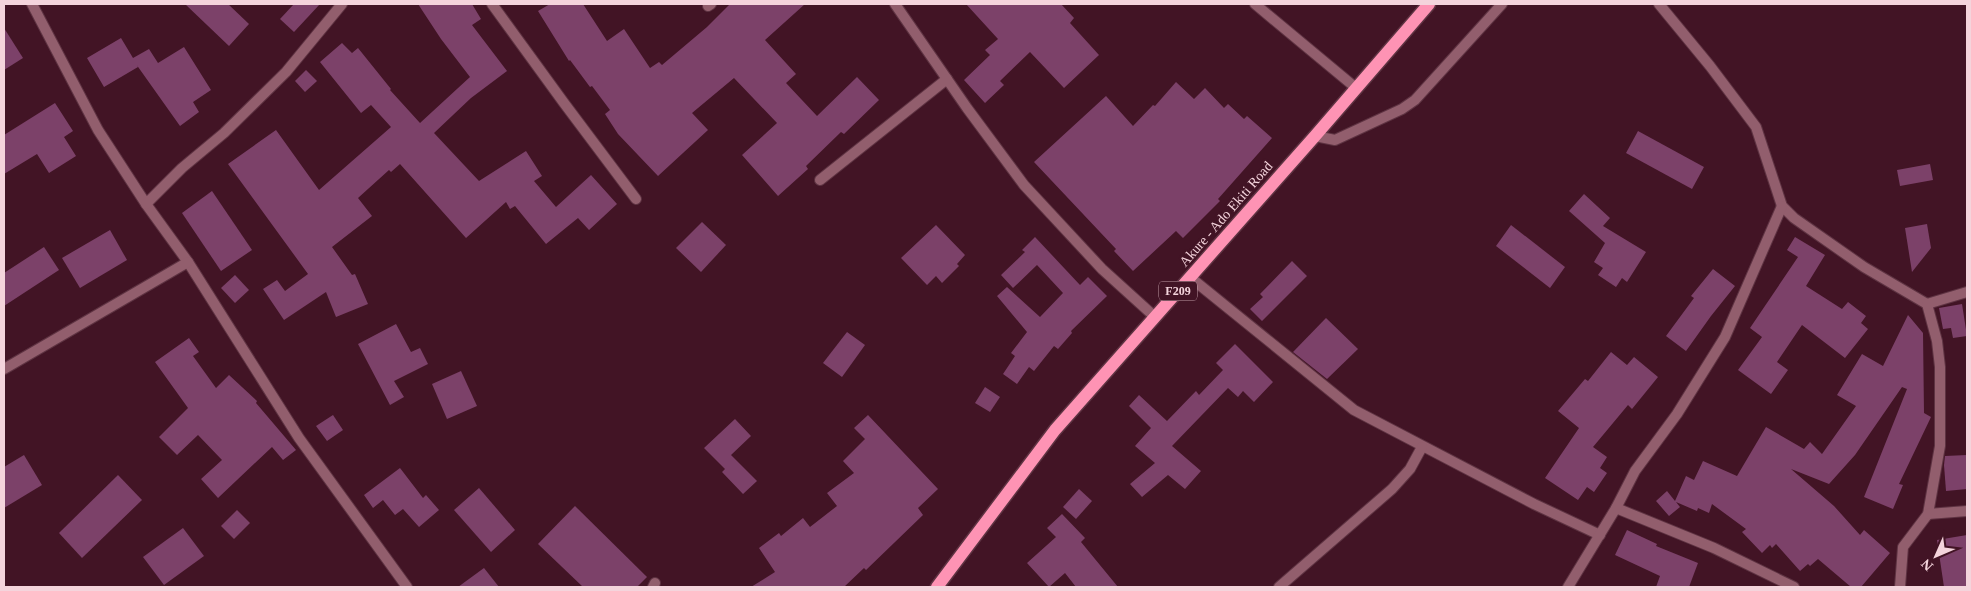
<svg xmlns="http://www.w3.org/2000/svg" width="1971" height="591" font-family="Georgia,serif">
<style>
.building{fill:#7c4169}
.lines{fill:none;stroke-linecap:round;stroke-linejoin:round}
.street-casing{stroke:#5e3342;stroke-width:12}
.primary-casing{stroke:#5e3342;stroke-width:15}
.street{stroke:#925e6d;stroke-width:10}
.primary{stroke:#fe93b4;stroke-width:12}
.labels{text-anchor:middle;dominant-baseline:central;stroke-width:5;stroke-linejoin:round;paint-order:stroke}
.shield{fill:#421425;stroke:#bf9aa5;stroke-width:1}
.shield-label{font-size:12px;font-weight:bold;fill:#f4d4dc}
.street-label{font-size:14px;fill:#f4d4dc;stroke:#421425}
</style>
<rect width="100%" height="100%" fill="#421425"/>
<!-- building -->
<g class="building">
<path d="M185,4h43l21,20 -20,22z"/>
<path d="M294,4h26l-26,28 -14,-13z"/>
<path d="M418,4h54l9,15 -9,6 35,46 -36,27 -37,35 45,48 47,-30 16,25 -8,5 22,26 35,-32 26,29 -28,26 -11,-12 -32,26 -31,-38 -5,3 -4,-7 -40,36 -66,-74 -9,8 -2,-2 -31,28 14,18 -40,31 20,28 3,-1 13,30 -32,13 -10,-25 -42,28 -21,-31 14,-9 8,11 23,-17 -80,-110 48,-34 43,60 72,-63 -20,-22 -10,8 -41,-51 22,-19 10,10 6,-5 33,41 -1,1 30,33 50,-46 -29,-38z"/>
<path d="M550,4h33l24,37 17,-12 26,39 9,-6 3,3 45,-38 23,-23h75l-40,36 31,34 -10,9 31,33 40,-39 22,23 -35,34 -3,-2 -35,34 2,3 -30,27 -36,-41 35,-32 -43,-45 -42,35 16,17 -50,46 -40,-42 -13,-20 5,-4 -18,-24 -2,1 -20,-27 -1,1 -31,-50z"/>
<path d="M966,4h95l13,14 -4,5 29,32 -35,33 -34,-36 -30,29 4,4 -19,18 -21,-23 26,-25 -5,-5 13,-11z"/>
<path d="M4,28l19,30 -19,12z"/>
<path d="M121,38l12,20 16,-9 9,14 26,-16 27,43 -18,12 6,10 -19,14 -44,-62 2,3 -34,20 -17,-29z"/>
<path d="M306,70l11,11 -12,11 -10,-11z"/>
<path d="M1176,82l18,17 11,-11 19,20 4,-4 16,15 3,-3 25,22 -54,61 2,2 -37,37 -7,-7 -43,40 -19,-20 2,-2 -82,-87 72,-66 27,30 20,-21 2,1z"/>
<path d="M55,103l18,28 -9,6 12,19 -27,17 -12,-19 -33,20v-39z"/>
<path d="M1638,131l66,36 -12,22 -66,-36z"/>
<path d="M1930,164l3,16 -33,6 -3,-16z"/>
<path d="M212,191l40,59 -31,21 -39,-58z"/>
<path d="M1584,194l26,24 -7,8 43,26 -19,30 -5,-4 -6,9 -18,-12 5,-7 -9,-6 11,-19 -36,-32z"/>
<path d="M702,222l24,23 -25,27 -25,-24z"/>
<path d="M1927,224l4,24 -19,24 -7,-44z"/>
<path d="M936,225l29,30 -8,9 2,2 -17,17 -6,-7 -9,9 -26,-27z"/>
<path d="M1511,225l54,42 -15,21 -54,-42z"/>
<path d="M110,230l17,30 -47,28 -18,-30z"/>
<path d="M1035,237l45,48 8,-8 19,19 -36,35 1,2 -14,16 -4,-3 -20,25 -5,-4 -12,17 -14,-10 12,-18 -4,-3 16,-21 -30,-36 10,-9 33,30 23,-24 -26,-28 -24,23 -12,-13 24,-23 -3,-2z"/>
<path d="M1795,237l30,18 -19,31 36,23 6,-7 18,14 -5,7 7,6 -23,29 -43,-33 -25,37 11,8 -17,24 -33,-24 24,-33 -12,-9 48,-71 -11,-7z"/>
<path d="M44,247l15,23 -55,36v-33z"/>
<path d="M1292,261l15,15 -45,45 -12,-12 13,-12 -3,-3z"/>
<path d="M1713,269l22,17 -24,30 -25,35 -20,-15 28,-38 -3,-2z"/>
<path d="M235,275l14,15 -14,13 -14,-15z"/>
<path d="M1962,304l5,32 -14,2 -2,-10 -8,1 -4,-21z"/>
<path d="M1908,315l15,18 1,80 7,4 -32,67 4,1 -10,24 -29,-12 43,-108 -5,-2 -47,68 -26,29 -38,-15 43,37 26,29 4,-5 26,23 -29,34h-10l-33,-28 -8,7 -2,-2 -8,7 -24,-27 -4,4 -2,-3 -8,8 -20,-21 4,-3 -34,-25 -3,9 -11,-5 -1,3 -21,-9 4,5 -11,9 -13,-15 11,-10 8,10 11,-25 8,4 9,-19 34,15 29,-49 38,22 6,-7 12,12 34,-48 -19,-11 25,-41 21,12z"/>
<path d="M1326,318l32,31 -31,30 -34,-27z"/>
<path d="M396,324l15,28 9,-4 8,16 -34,17 10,16 -14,8 -32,-61z"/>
<path d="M847,332l18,13 -23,32 -19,-14z"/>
<path d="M189,338l10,14 -6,4 23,32 13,-13 28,26 -1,2 40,47 -13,10 -11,-13 -54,51 -17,-19 21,-19 -24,-25 -21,20 -18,-18 29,-29 -33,-46z"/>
<path d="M1235,344l38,38 -19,20 -11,-11 -5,6 -10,-9 -56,58 29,25 -16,18 -17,-14 -26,22 -12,-13 25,-21 -20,-17 16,-18 -22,-22 10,-11 28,26 29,-30 3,4 24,-25 -7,-7z"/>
<path d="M1611,352l16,13 7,-8 24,20 -26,32 -4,-4 -35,42 14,10 -7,11 7,5 -13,19 -7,-5 -9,13 -33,-22 34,-50 -21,-17 27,-32 3,2z"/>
<path d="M461,371l16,35 -30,13 -15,-35z"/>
<path d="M985,387l15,10 -10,15 -15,-9z"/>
<path d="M333,415l10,15 -16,11 -11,-15z"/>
<path d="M868,415l70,74 -20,19 5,7 -57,55 -2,-2 -20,19h-93l24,-15 -16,-24 20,-15 2,3 22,-18 7,9 27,-21 -10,-13 27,-20 -11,-12 22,-22 -11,-11z"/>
<path d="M735,419l16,17 -20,19 26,26 -14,13 -21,-22 3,-3 -21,-21z"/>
<path d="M24,455l18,30 -38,23v-41z"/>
<path d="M1967,455v34l-21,2 -2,-26 1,-9z"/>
<path d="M400,468l23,30 3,-3 13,15 -20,17 -16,-18 -8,6 -12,-15 -10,8 -9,-13z"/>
<path d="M118,475l24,25 -60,58 -23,-25z"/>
<path d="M479,488l36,42 -24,22 -37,-42z"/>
<path d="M1079,489l13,12 -16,18 -13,-12z"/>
<path d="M575,506l72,71 -10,10h-54l-45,-43z"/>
<path d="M237,510l13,13 -16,16 -13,-13z"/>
<path d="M1062,514l23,24 -4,4 37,45h-42l-11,-14 -16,14 -22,-24 29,-26 -9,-9z"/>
<path d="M183,528l21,28 -40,29 -21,-28z"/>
<path d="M1627,530l30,14 -1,2 42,17 -9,24h-33l4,-11 -45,-21z"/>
<path d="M1967,535v52h-23l-7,-47z"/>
<path d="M484,568l15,19h-41z"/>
</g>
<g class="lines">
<!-- street casing -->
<g class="street-casing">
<g id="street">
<path d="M32,4l66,126 48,74 42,58 111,176 108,149"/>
<path d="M492,4l72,99 72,96"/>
<path d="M895,4l72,104 57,77 78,84 53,48"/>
<path d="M1255,4l101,84"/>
<path d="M1659,4l51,62 46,61 26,79 12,12 70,49 63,37 10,37 3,26v79l-12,68 -25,33 -3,40"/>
<path d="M708,6l3,-2"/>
<path d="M1315,136l20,4 67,-31 13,-9 87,-96"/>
<path d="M820,180l127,-101"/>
<path d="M146,204l36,-36 42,-35 62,-61 56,-68"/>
<path d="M1191,278l163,132 180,94 66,31"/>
<path d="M1927,304l40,-12"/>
<path d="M4,369l184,-107"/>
<path d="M1616,508l98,40 80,39"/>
<path d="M1928,514l39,-3"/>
<path d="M653,587l2,-4"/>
<path d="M1279,587l113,-98 18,-20 12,-22"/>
<path d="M1568,587l48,-79 19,-37 42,-57 48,-77 57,-131"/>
</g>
</g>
<!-- primary casing -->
<g class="primary-casing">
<path id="primary" d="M937,587l118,-157 260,-294 114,-132"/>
</g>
<!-- street -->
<use href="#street" class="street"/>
<!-- primary -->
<use href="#primary" class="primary"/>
</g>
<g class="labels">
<!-- shield labels -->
<rect class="shield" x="1159" y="281.5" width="38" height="19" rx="4"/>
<g class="shield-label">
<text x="1178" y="291">F209</text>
</g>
<!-- street labels -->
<g class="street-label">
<text transform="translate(1226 214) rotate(-49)">Akure - Ado Ekiti Road</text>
</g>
</g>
<!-- border -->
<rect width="1971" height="591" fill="none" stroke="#f4d4dc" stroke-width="10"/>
<!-- north arrow -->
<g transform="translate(1936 556) rotate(225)" stroke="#421425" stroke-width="4" paint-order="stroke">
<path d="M0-4L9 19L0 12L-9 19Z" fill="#f4d4dc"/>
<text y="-8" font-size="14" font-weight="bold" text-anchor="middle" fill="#f4d4dc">N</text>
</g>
</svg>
